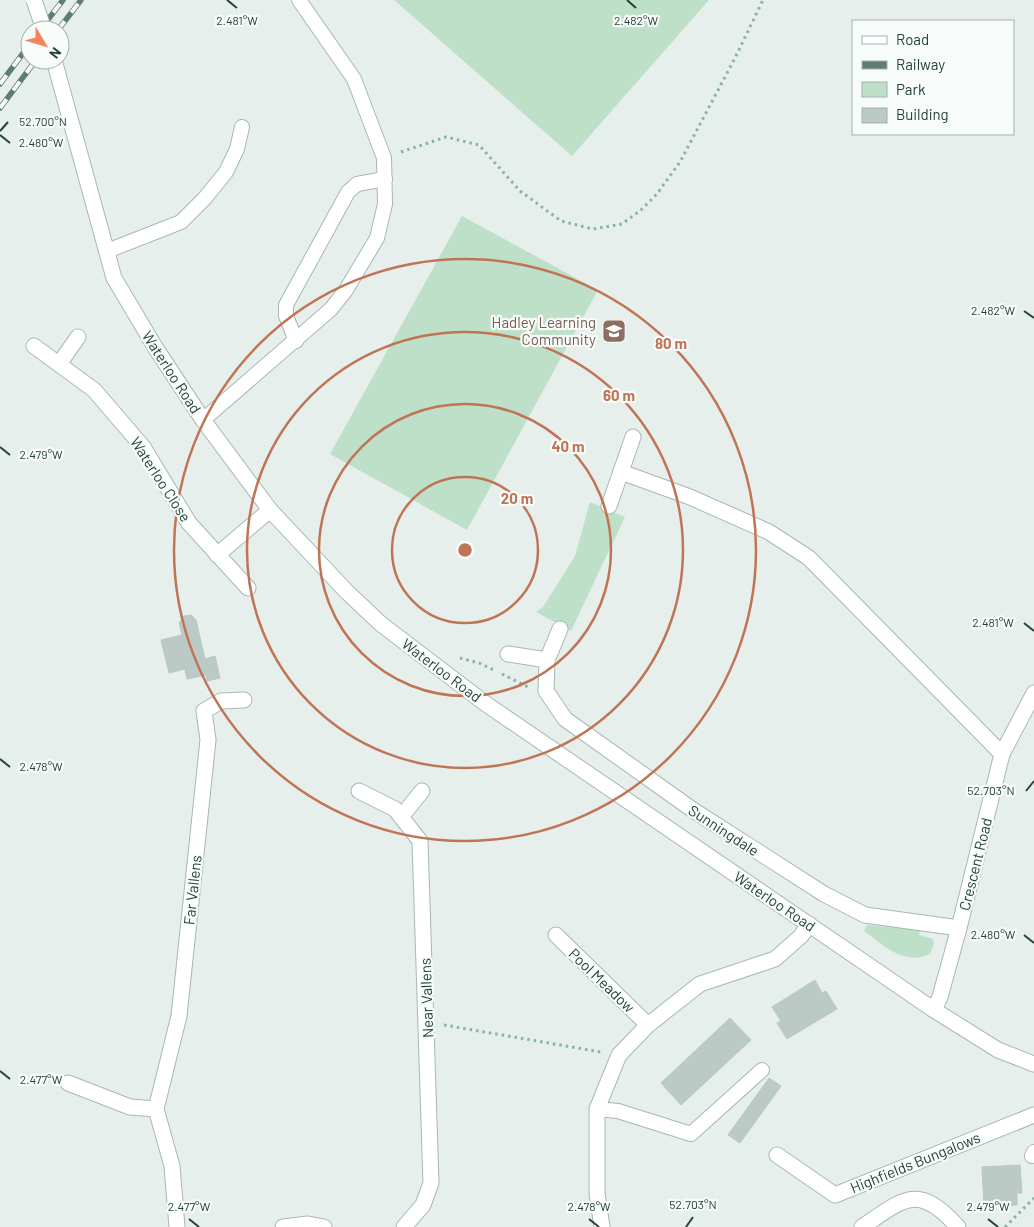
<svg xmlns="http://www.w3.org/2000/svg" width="1034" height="1227" font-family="Barlow,sans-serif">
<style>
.green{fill:#bfe0c8}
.building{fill:#bbcac4;stroke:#b8c9c2}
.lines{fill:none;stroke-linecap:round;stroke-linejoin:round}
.service-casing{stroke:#a8b8b2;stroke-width:16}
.minor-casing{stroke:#a8b8b2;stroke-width:17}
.tertiary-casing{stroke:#a8b8b2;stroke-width:17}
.path{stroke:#86b3a5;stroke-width:3;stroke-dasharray:2.5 4;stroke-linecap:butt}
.service{stroke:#fff;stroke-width:14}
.minor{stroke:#fff;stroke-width:15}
.tertiary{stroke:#fff;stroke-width:15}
.rail-casing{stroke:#5f7d75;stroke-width:5.5}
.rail{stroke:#f7fbf9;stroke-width:4;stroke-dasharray:11;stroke-linecap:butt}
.tertiary-bridge-casing{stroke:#a8b8b2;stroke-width:17;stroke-linecap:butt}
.tertiary-bridge{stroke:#fff;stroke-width:15}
.ticks{fill:none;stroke:#24423a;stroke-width:2}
.ring{fill:none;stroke:#c07456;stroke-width:2.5}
.labels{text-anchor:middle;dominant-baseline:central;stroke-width:4.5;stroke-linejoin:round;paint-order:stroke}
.education-label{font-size:15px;fill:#785e54;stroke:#f7fbf9;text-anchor:end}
.street-label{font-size:15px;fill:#24423a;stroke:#f7fbf9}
.ticks-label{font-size:12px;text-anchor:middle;fill:#24423a;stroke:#f7fbf9;stroke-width:4.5;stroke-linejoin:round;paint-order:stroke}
.centre{fill:#c07456;stroke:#f7fbf9;stroke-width:2.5}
.ring-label{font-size:15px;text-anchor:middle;font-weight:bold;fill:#c07456;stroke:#f7fbf9;stroke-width:4.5;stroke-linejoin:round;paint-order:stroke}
</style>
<rect width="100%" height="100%" fill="#e6efeb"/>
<!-- green -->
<g class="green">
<path d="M394,0h315l-137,156z"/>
<path d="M462,216l136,74 -131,240 -137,-76z"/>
<path d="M590,502l35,15 -54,114 -35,-19 7,-5 32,-51z"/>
<path d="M867,925l53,5 -1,5 14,4 1,5 -4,10c-27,12 -45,-8 -66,-23z"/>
</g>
<!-- building -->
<g class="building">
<path d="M191,615l5,5 9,39 10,-3 5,22 -13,3 -1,-6 -19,4 -2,-10 -16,4 -8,-33 21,-5 -3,-12 5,-7z"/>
<path d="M815,980l7,13 4,-2 11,18 -50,30 -10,-16 4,-2 -9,-14z"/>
<path d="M730,1018l21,22 -70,65 -20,-22z"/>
<path d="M769,1078l12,8 -41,57 -12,-8z"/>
<path d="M1020,1165l2,28h-5v12l-33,2 -2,-40z"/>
</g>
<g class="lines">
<!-- service casing -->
<g class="service-casing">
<g id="service">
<path d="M107,251l74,-29 24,-24 21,-26 11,-23 5,-22"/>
<path d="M296,341l-10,-25v-11l62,-113 9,-8 28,-5"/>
<path d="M203,420l128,-111 15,-19 31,-52 8,-34 -1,-46 -30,-79 -55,-79"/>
<path d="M597,1109l21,2 73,23 71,-64"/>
<path d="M1032,1156l2,-4"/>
</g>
</g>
<!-- minor casing -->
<g class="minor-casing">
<g id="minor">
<path d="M34,346l60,44 49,57 46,76 59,65"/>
<path d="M59,364l19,-27"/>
<path d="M621,472l69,25 79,35 40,26 193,196"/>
<path d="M609,506l24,-69"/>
<path d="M217,555l53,-45"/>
<path d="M560,629l-13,31 -1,31 19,28 128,91 131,84 41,21 94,13"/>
<path d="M508,654l39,6"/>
<path d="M359,791l36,18 25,32 11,342 -8,22 -19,22"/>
<path d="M401,817l21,-26"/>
<path d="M556,935l92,90"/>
<path d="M934,1010l6,-13 19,-69 43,-174 32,-61"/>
<path d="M68,1083l62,24 26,2"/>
<path d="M777,1155l58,40 199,-80"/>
<path d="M177,1227l-5,-61 -16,-57 23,-93 29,-276 -4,-29 17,-10 23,-1"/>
<path d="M283,1227l25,-3 16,3"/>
<path d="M862,1227c43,-29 56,-44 96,0"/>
</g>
</g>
<!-- tertiary casing -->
<g class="tertiary-casing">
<g id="tertiary">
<path d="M54,60l60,218 41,69 48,73 67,90 77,82 34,32 105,80 448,306 64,40 36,14"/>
<path d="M602,1227l-5,-34v-84l22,-54 29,-30 52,-41 75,-25 26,-23 8,-12"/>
</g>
</g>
<!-- path -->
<g class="path">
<path d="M401,152l45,-15 33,8 41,46 41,30 32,8 29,-5 19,-14 16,-16 23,-32 55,-104 28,-58"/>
<path d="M460,658l19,5 17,8"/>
<path d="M502,674l26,13"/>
<path d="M444,1025l157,27"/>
<path d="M1005,1227l29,-29"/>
</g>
<!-- service -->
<use href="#service" class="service"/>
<!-- minor -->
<use href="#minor" class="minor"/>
<!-- tertiary -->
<use href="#tertiary" class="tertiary"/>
<!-- rail casing -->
<g class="rail-casing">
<g id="rail">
<path d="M40,30l23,-30"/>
<path d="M58,30l23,-30"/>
<path d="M0,84l30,-40"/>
<path d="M0,108l36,-48"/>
</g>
</g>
<!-- rail -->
<use href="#rail" class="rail"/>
<!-- tertiary-bridge casing -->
<g class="tertiary-bridge-casing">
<path id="tertiary-bridge" d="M34,0l10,30"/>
</g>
<!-- tertiary-bridge -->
<use href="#tertiary-bridge" class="tertiary-bridge"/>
</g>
<!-- ticks -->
<path class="ticks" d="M227,0l10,8M627,0l9,8M0,131l8,-9M0,135l10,8M1024,311l10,7M0,447l10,8M1024,623l10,8M0,759l10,8M1026,791l8,-10M1024,935l10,8M0,1071l10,8M189,1219l10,8M589,1219l10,8M988,1219l10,8M686,1227l7,-10"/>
<!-- distance rings -->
<g class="ring">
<circle cx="465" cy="550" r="73"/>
<circle cx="465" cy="550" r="146"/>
<circle cx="465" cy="550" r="218"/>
<circle cx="465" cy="550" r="291"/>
</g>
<!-- icons -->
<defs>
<g id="school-square" transform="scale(1.25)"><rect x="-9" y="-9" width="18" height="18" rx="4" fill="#8d6e63" stroke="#f7fbf9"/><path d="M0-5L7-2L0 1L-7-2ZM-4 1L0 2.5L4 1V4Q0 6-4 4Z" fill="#fff"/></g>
</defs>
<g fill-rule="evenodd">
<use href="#school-square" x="614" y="331"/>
</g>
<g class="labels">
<!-- education labels -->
<g class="education-label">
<text x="596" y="322">Hadley Learning<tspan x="596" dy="17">Community</tspan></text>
</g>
<!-- street labels -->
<g class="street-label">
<text transform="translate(172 372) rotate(57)">Waterloo Road</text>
<text transform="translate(161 479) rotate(57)">Waterloo Close</text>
<text transform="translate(442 670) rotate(37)">Waterloo Road</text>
<text transform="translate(724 830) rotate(33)">Sunningdale</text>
<text transform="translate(975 864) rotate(-76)">Crescent Road</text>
<text transform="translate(192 890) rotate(-84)">Far Vallens</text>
<text transform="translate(775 901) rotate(34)">Waterloo Road</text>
<text transform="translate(602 980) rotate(44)">Pool Meadow</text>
<text transform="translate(426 998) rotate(-92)">Near Vallens</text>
<text transform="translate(915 1162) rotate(-22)">Highfields Bungalows</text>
</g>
</g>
<g class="ticks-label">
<text x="237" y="25">2.481°W</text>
<text x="636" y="25">2.482°W</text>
<text x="43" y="126">52.700°N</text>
<text x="41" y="147">2.480°W</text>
<text x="993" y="315">2.482°W</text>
<text x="41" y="459">2.479°W</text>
<text x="993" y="627">2.481°W</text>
<text x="41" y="771">2.478°W</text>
<text x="991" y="795">52.703°N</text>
<text x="993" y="939">2.480°W</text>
<text x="41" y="1084">2.477°W</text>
<text x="693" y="1209">52.703°N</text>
<text x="189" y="1211">2.477°W</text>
<text x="589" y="1211">2.478°W</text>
<text x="988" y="1211">2.479°W</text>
</g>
<circle cx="465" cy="550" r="8" class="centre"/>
<g class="ring-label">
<text x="671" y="349">80 m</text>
<text x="619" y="401">60 m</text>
<text x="568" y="452">40 m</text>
<text x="517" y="504">20 m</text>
</g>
<!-- legend -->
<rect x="852" y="20" width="162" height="115" fill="#f7fbf9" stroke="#a3b1ad"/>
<rect x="862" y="36" width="25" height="8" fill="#ffffff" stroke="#a3b1ad"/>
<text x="896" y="45" font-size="15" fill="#24423a">Road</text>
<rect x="862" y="61" width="25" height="8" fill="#5f7d75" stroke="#a3b1ad"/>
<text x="896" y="70" font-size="15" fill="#24423a">Railway</text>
<rect x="862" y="82" width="25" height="15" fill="#bfe0c8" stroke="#a3b1ad"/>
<text x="896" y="95" font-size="15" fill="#24423a">Park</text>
<rect x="862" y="108" width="25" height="15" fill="#bbcac4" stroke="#a3b1ad"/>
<text x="896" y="120" font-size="15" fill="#24423a">Building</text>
<!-- north arrow -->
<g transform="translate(45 45) rotate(128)"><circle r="24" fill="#f7fbf9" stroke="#a3b1ad"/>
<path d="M0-4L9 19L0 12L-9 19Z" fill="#f4845f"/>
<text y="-8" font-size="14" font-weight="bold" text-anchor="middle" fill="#24423a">N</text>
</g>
</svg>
